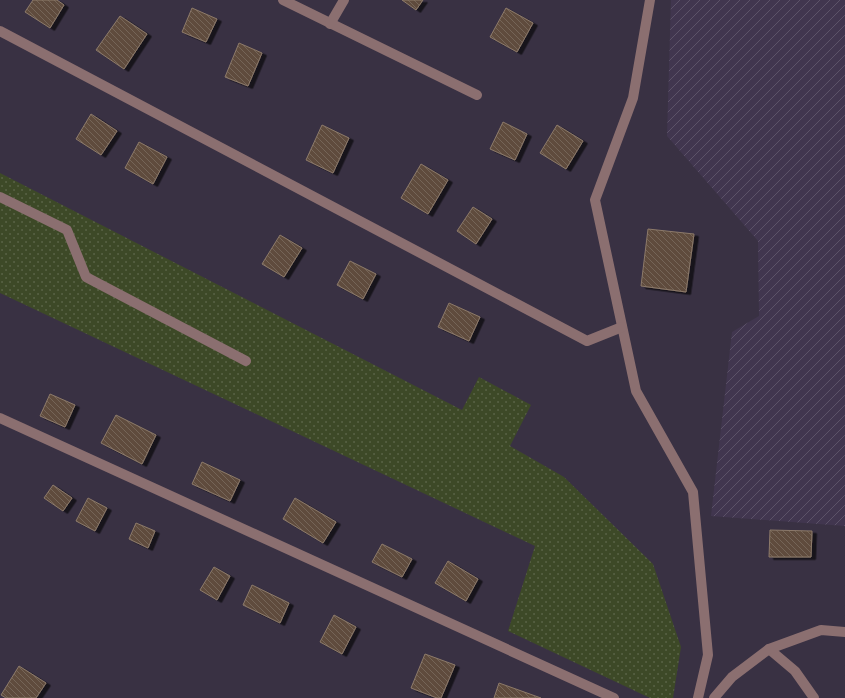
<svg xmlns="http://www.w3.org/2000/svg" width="845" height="698" font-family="'Libre Baskerville',serif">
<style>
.industrial{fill:url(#industrial-furrows)}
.garden{fill:url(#garden-dots)}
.building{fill:url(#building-back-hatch);stroke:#8d7a6a;filter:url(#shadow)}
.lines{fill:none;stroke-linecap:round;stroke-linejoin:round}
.minor{stroke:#8b6f70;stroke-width:10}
</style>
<defs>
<pattern id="industrial-furrows" width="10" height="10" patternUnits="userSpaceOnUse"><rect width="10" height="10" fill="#41364f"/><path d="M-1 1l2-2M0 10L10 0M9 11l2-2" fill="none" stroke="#5c5268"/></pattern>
<pattern id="garden-dots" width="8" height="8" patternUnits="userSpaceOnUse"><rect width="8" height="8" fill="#3d4927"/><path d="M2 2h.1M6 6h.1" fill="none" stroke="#596346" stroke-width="1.8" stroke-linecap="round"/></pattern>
<pattern id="building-back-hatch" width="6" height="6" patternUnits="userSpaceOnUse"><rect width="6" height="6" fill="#5e4c3d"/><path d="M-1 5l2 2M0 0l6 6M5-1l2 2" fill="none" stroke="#756559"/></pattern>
<filter id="shadow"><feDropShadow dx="4.5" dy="2.5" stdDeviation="0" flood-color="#0009"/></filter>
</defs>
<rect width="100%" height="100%" fill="#393143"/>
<!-- industrial -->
<path class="industrial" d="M671,0h174v526l-134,-10 21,-184 27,-16 -1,-75 -91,-105z"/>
<!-- garden -->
<path class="garden" d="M0,173l462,237 17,-33 52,28 -21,41 54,31 89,87 28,83 -8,51h-23l-142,-67 27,-85 -535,-253z"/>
<!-- building -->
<g class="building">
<path d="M33,0h24l7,5 -14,23 -25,-16z"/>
<path d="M402,0h21l-7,10z"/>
<path d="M192,8l25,11 -11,23 -24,-10z"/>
<path d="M506,8l27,15 -16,29 -27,-15z"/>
<path d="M120,16l27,18 -23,35 -28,-19z"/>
<path d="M239,43l23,10 -14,33 -23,-9z"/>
<path d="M91,114l26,17 -16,24 -25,-16z"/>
<path d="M503,122l24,12 -12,26 -25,-11z"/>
<path d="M322,125l27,13 -16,35 -27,-13z"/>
<path d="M557,125l26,16 -17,28 -26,-16z"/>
<path d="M139,142l28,15 -14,27 -28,-16z"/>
<path d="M421,164l27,16 -20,34 -27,-16z"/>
<path d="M473,207l19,12 -16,25 -19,-13z"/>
<path d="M648,229l46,5 -8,58 -45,-6z"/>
<path d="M280,235l22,13 -18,29 -22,-13z"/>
<path d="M350,261l26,13 -13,25 -26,-14z"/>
<path d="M449,303l31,14 -11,24 -31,-14z"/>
<path d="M50,394l25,11 -10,22 -25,-11z"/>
<path d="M116,415l40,20 -14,29 -41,-21z"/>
<path d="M202,462l38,18 -10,21 -38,-17z"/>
<path d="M53,485l19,13 -9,13 -19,-13z"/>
<path d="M88,498l19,10 -12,23 -19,-10z"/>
<path d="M295,498l41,24 -13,21 -40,-24z"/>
<path d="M136,523l19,8 -7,17 -19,-9z"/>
<path d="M770,530l42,1 -1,26h-42z"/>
<path d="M382,544l30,15 -10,18 -30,-15z"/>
<path d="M448,561l30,18 -12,22 -31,-18z"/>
<path d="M214,567l16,9 -13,24 -17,-10z"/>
<path d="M252,585l37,18 -9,20 -37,-18z"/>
<path d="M334,615l22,12 -14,27 -22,-12z"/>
<path d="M425,654l30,11 -14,33h-4l-26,-10z"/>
<path d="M19,666l27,17 -10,15h-30l-5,-3z"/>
<path d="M499,683l42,15h-47z"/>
</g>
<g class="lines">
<!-- minor -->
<g class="minor">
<path d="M283,0l194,95"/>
<path d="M650,0l-17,98 -38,102 41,191 57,101 15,163 -10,43"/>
<path d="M330,24l14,-24"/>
<path d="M0,31l587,310 35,-14"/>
<path d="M0,197l67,33 19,47 160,84"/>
<path d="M0,418l614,280"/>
<path d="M769,649l26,22 19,27"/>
<path d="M714,698l18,-21 37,-28 52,-19 24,2"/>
</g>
</g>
</svg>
